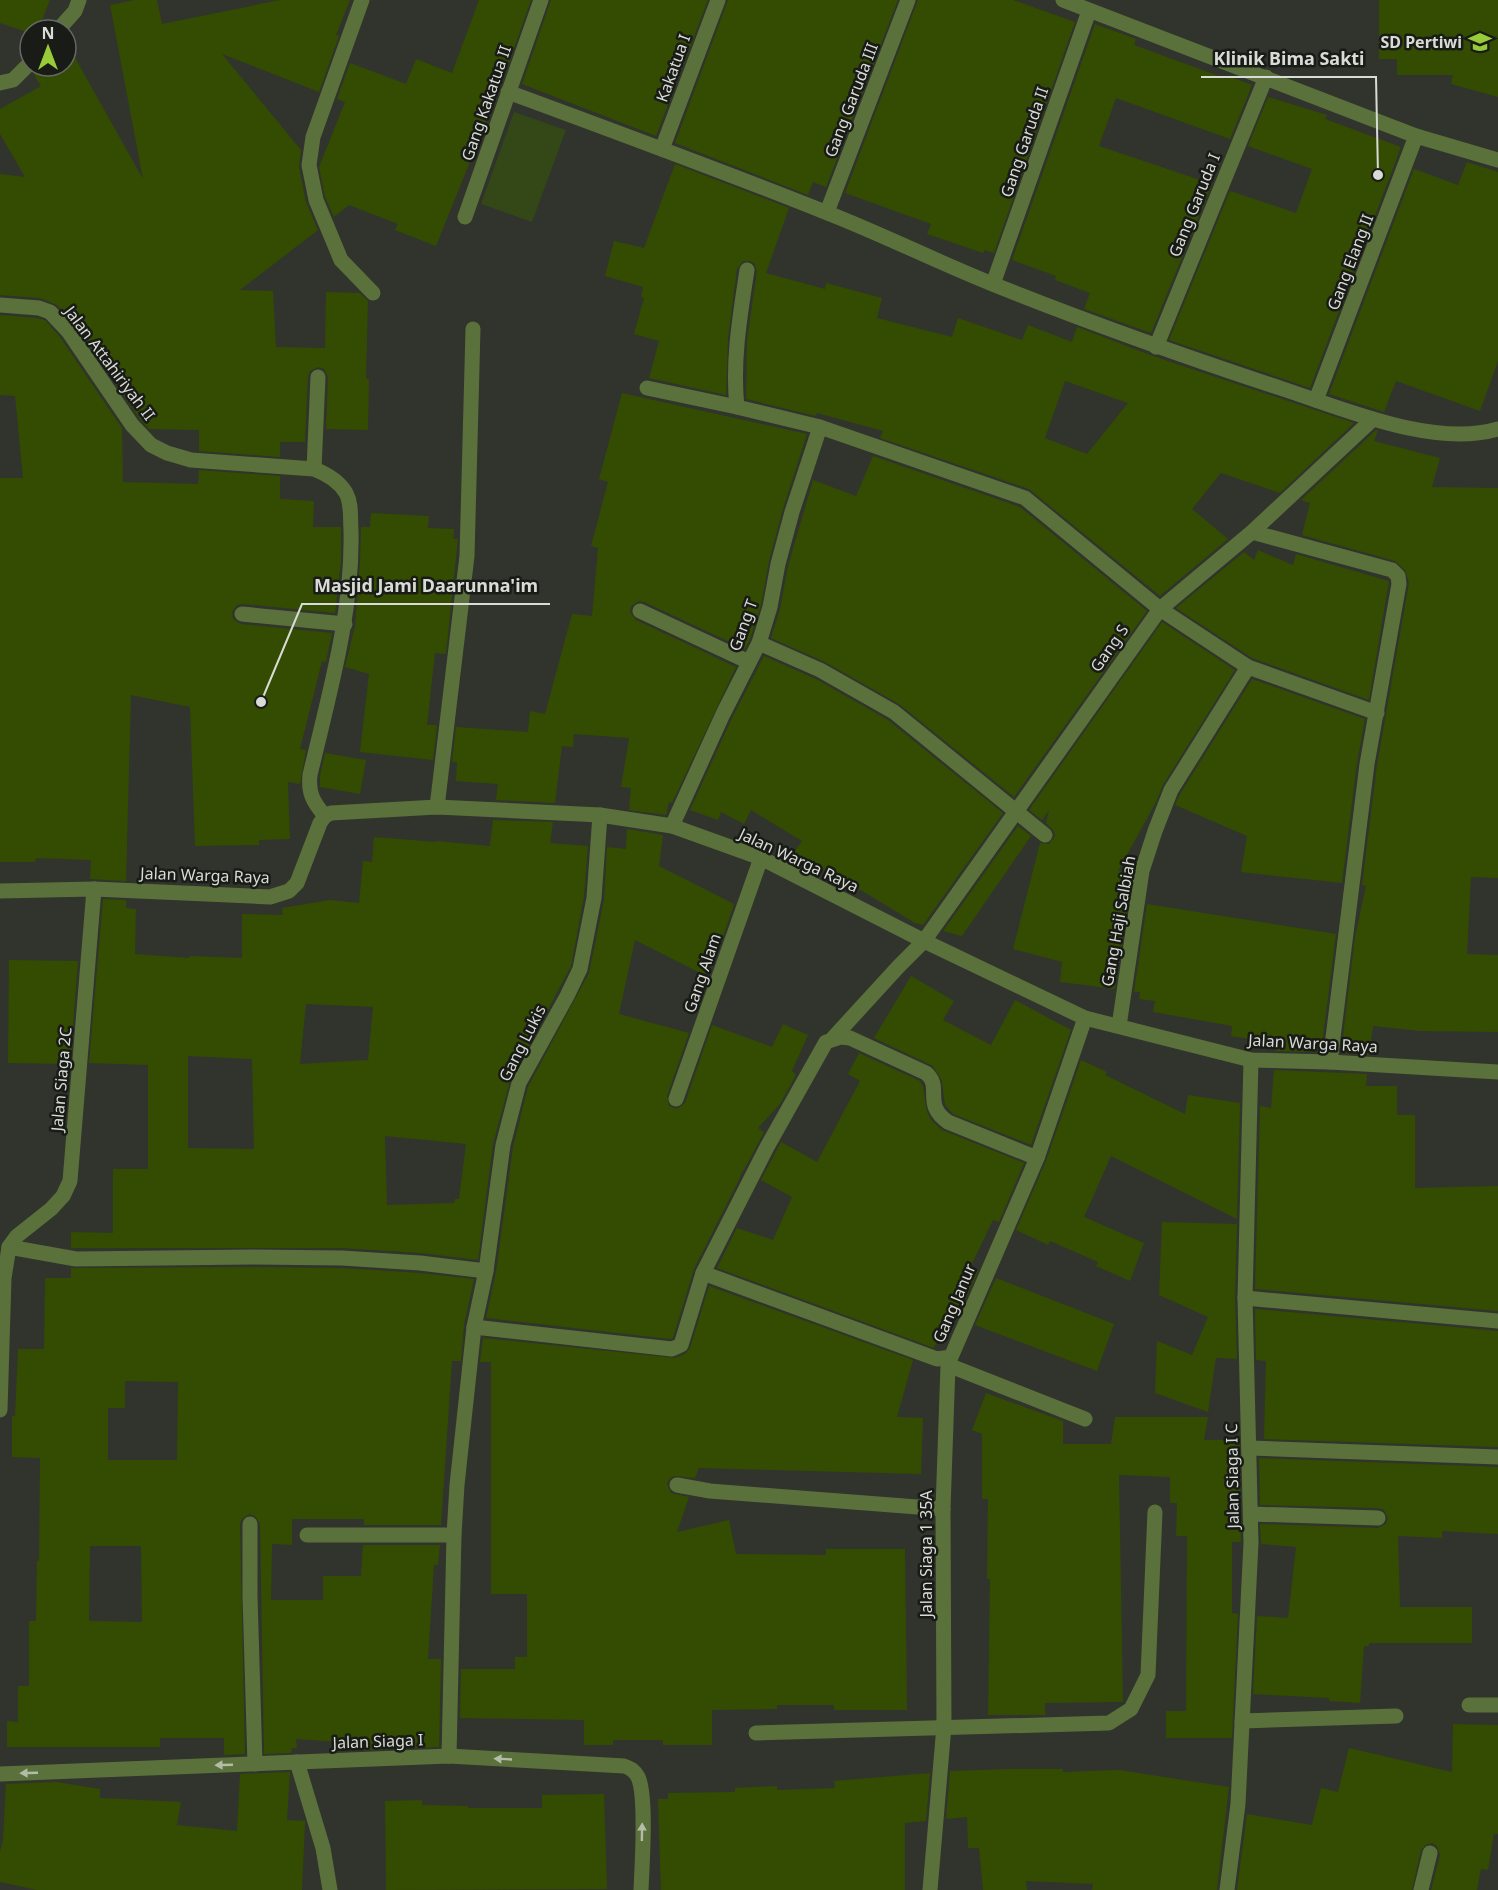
<svg xmlns="http://www.w3.org/2000/svg" width="1498" height="1890" font-family="'Noto Sans',sans-serif">
<style>
.green{fill:#344716}
.building{fill:#344c01;fill-rule:evenodd}
.lines{fill:none;stroke-linecap:round;stroke-linejoin:round}
.service{stroke:#5b713b;stroke-width:15}
.minor{stroke:#5b713b;stroke-width:15}
.oneway{fill:#b3bca8}
.labels{text-anchor:middle;dominant-baseline:central;stroke-width:5;stroke-linejoin:round;paint-order:stroke}
.poi-label{font-size:16px;font-weight:bold;fill:#d9dcd6;stroke:#191b17;text-anchor:end}
.street-label{font-size:16px;fill:#d9dcd6;stroke:#191b17}
.leader{fill:none;stroke:#d9dcd6;stroke-width:2}
.callout-dot{fill:#d9dcd6;stroke:#191b17;stroke-width:2}
.callout-label{font-size:18px;text-anchor:middle;font-weight:bold;fill:#d9dcd6;stroke:#191b17;stroke-width:5;stroke-linejoin:round;paint-order:stroke}
</style>
<rect width="100%" height="100%" fill="#30342c"/>
<!-- green -->
<path class="green" d="M514,112l52,18 -34,92 -51,-18z"/>
<!-- building -->
<g class="building">
<path d="M0,0h50l-12,30h-8v3l-30,-10z"/>
<path d="M135,0h22l5,24 118,-24h70l-14,35 3,1 -20,56 -97,-38 79,96 -2,17 7,35 12,28 -78,60 33,1 3,56 49,1 1,-56 34,1 8,8 -2,78h3l-1,51 -42,-1 2,-52 -4,-8 -6,-2 -8,4 -2,5 -3,66h-25v15l-81,-6v-21l-50,-1 -9,-10 -64,-93 -19,-21 -17,-7 -40,-3v-121l25,3 -25,-43v-25l41,-23 -8,-13 6,-7h27v-17l3,-2 74,132 -33,-174z"/>
<path d="M479,0h52l-27,77 -68,169 -41,-16 3,-6 -49,-19 -15,12 -9,-20 -6,-30 26,-65 -8,-3 13,-36 56,21 10,-25 36,14z"/>
<path d="M551,0h157l-52,136 -134,-52z"/>
<path d="M728,0h170l-72,187 -13,-5 -5,13 -133,-52z"/>
<path d="M918,0h95l62,22 -81,231 -9,-3 -2,3 -56,-19 4,-10 -86,-31z"/>
<path d="M1379,0h119v97l-47,-13 2,-9h-56v-16h-18z"/>
<path d="M1095,24l41,15 -2,6 93,34 1,-3 24,9 -22,54 -114,-41 -17,48 113,38 -61,149 -67,-24 6,-16 -35,-13 1,-4 -44,-16z"/>
<path d="M1268,97l59,18 -2,4 76,28 -91,241 -141,-48 61,-149 66,22 16,-44 -64,-23z"/>
<path d="M1467,162l31,10v189l-18,50 -84,-30 -12,31 -55,-18 85,-225 44,16z"/>
<path d="M675,164l114,44 -23,65 59,16 1,-6 56,15 -5,20 75,19 6,-19 64,22 6,-15 44,17 5,-15 76,29 201,67 -74,70 -59,-20 -29,36 36,30 -68,57 -131,-107 -149,-51 3,-7 -66,-18 -1,3 -70,-17 1,-59 10,-69 -3,-8 -5,-2h-6l-6,8 -9,69 -2,57 -77,-17 10,-37 -25,-7 10,-36 -3,-1 2,-10 -38,-11 9,-35 30,7zM1065,381l63,22 -41,51 -42,-16z"/>
<path d="M0,315l37,3 8,2 15,17 62,91 1,54 75,2 1,-14 81,6v23l34,2 -1,26h28v34l-6,52 -92,-9 -6,1 -5,7 1,7 8,5 91,9 -6,29 -4,-1 -22,88 6,1 -6,34 -12,-2 2,57 -31,1v5l-64,1 -5,-139 -59,-12 -5,186 -36,-2 1,-19 -55,-2 -1,4h-35v-384h23l-8,-82 -15,-1z"/>
<path d="M622,393l185,41 -24,75 -14,52 -8,44 -11,34 -5,10 -101,-47 -5,-1 -8,5 -1,6 6,8 100,47 -64,136 -3,-1 -3,13 -37,-5 2,-22 -10,-1 8,-49 -55,-4 -1,13 -11,-1 -7,57 -59,-3 2,-16 -42,-3 1,-19h-5l4,-35 72,5 2,-21 15,3 27,-100 20,2 6,-68 -7,-2 17,-64 -9,-3z"/>
<path d="M1376,430h2l-4,11 66,17 -8,29 66,1v390l-27,-1 -4,77 31,1v77l-78,-1 -47,-5 -4,29 -28,-2 14,-116 11,-51 -4,-1 15,-120 32,-182 -4,-13 -10,-9 -93,-26 8,-32 -9,-3z"/>
<path d="M873,456l147,51 127,104 -133,186 -115,-93 -74,-42 -54,-24 9,-29 8,-43 25,-86 43,16z"/>
<path d="M371,513l58,3 -1,12 26,1 -1,10h5l-12,115 -11,-1 -8,72h10l-4,35 -73,-8 9,-78 -24,-7 10,-41 5,-64 1,-35h9z"/>
<path d="M1258,550l35,15 3,-11 93,27 -20,119 -117,-42 -76,-50 68,-56 10,8z"/>
<path d="M1162,622l73,48 -72,115 -8,19 -37,67 14,3 -17,115 -55,-7 2,-20 -49,-13 27,-106 9,1 6,-8 -1,-5 -8,-8 3,-13 -7,10 -13,-10z"/>
<path d="M764,656l52,23 72,41 115,93 -80,112 -8,-2 -56,-34 -1,2 -64,-39 8,-11 -51,-31 -7,14 -23,-12 -3,8 -28,-10 42,-92z"/>
<path d="M1252,679l113,40 -8,44 -15,120 -101,-11 6,-36 -72,-31 5,-11z"/>
<path d="M325,753l41,7 -6,34 -40,-7v-11z"/>
<path d="M493,820l60,2 -3,21 38,3 -4,51 -13,69 -61,115 -17,63 -15,116 -57,-7 -79,-5h-271v-16l42,1v-64h35v-104l-59,-2 14,-164 23,1v8l10,1 -1,45 54,4 1,-2 52,2v-44l41,1 -1,-7 48,-8 29,3 4,-42 9,1 2,-25 62,5v-1l54,5zM306,1004l67,3 -5,53 -68,4zM188,1056l64,3 2,90 -66,-1zM385,1136l81,8 -7,55h-4l-1,4 -67,2z"/>
<path d="M1018,826l13,10 -69,100 -19,-5z"/>
<path d="M627,829l36,6 -4,31 75,38 -13,39 -17,32 -69,-35 -16,74 70,19 -22,63 2,10 8,3 8,-6 27,-78 60,22 11,-23 25,11 -16,36 4,4 -16,29 -22,24 6,4 -20,38h-1l-6,14 -43,85 -21,69 -3,1 -184,-21 10,-46 17,-125 15,-60 61,-114 15,-73 3,-53 19,2z"/>
<path d="M1147,904l189,30 -15,118 -46,-1 1,-8 -45,-7 1,-10 -79,-14 2,-11 -16,-2 1,-7h-6z"/>
<path d="M9,960l69,1 -8,103 -62,-1z"/>
<path d="M911,976l43,25 -11,19 48,25 24,-45 56,30 -40,115 -78,-31 -8,-9 -3,-24 -9,-15 -59,-28z"/>
<path d="M859,1053l61,28 3,5 4,26 5,9 10,9 82,33 -25,59 -6,-2 -23,48 8,3 -21,47 -9,-4 -14,34 -217,-80 20,-40 36,12 19,-43 -31,-17 20,-38 36,20 43,-81 -12,-7z"/>
<path d="M1081,1060l26,12 -2,3 80,39 3,-19 52,8 -3,116 -126,-63 -27,61 60,26 -14,38 -34,-15 2,-4 -48,-21 -2,4 -32,-15 30,-69z"/>
<path d="M1274,1070l93,4 -1,12h31v29h18v73l83,-2v125l-243,-22 5,-183 11,2z"/>
<path d="M1162,1222l75,2 -2,74 2,61 -21,-1 -8,54 -53,-19 2,-52 35,14 16,-38 -49,-22z"/>
<path d="M252,1267l90,1 77,5 55,6 -10,46 -3,36h-9l-11,164h-77v-6h-72v26l-20,-1 -1,56h52v-24h38l2,-31h77l-2,20h-4l-6,94h13l-2,88 -83,3v-7l-60,-4 1,9h-5l-1,5 -27,1 -4,-230 -5,-8 -6,-2 -7,5 -2,5 5,230 -21,1v-17h-64v9h-153v-26l11,1v-36h11v-65h7l1,-60h2l1,-103 -28,-1v-41h3l3,-67h26l1,-71h26v-10zM125,1381l53,1 -1,78h-69v-52h17zM90,1546h51l1,76 -53,-1z"/>
<path d="M996,1278l118,46 -17,47 -122,-46z"/>
<path d="M709,1286l204,74 -16,57 26,1 -2,56 -222,-6 -4,10 -21,-2 -5,3 -2,5 4,9 18,4 -12,35 52,-12 7,34 90,1v-6h79l2,161h-73v-5h-57v4l-65,1v35h-49v-5h-50v5h-29v-25l-124,-2 1,-49h54v-12h12v-63h-36v-232h-11l3,-24 192,20 10,-4 5,-6z"/>
<path d="M1255,1309l243,22v116l-234,-8 2,-78 -10,-1z"/>
<path d="M986,1393l77,28v23h48l4,-27h93l-4,23h35l2,102h-9v71l6,1 -6,124h-66v-27h20l1,-175h-11l1,-33h-7v-26l-51,-2 4,227 -78,1v12h-57l2,-136h-3l1,-80h-6v-65l-10,-4z"/>
<path d="M1259,1458l239,9v67l-56,-3v7l-44,-2 2,71h72v36h-103v3h-5l-4,57 -31,-2v-3l-76,-4 4,-78 31,2 8,-71 -35,-3 -1,-20 118,4 8,-4 2,-6 -4,-8 -6,-2 -118,-3z"/>
<path d="M1453,1724l45,1v109h-4l-6,36 -7,-1 -4,21h-46l9,-35 -3,-9 -5,-3 -5,1 -6,6 -9,40h-175l10,-76 65,11 9,-37 17,4 11,-44 103,24z"/>
<path d="M1010,1769h53v3l56,-2 110,17 -12,103h-125l1,-6 -67,-3 1,9h-44l-4,-42h-11l-1,-31 -21,2 4,-48z"/>
<path d="M290,1772l-3,48 18,1v2l-3,67h-265l-37,-8v-30l3,-13 3,-55 50,-2 44,7v9l81,4 -4,23 60,6 3,-57z"/>
<path d="M930,1773l-4,48 -21,2v67h-244l-3,-91h10v-6l67,-1v-4l42,-2v4l58,-2 -1,-7z"/>
<path d="M604,1794l3,95 -221,1 -1,-89 37,-1v5l46,1v2h74v-13z"/>
</g>
<g class="lines">
<!-- service -->
<g class="service">
<path d="M314,469l4,-92"/>
<path d="M833,1038l66,-72 25,-25"/>
</g>
<!-- minor -->
<g class="minor">
<path d="M362,0l-49,137 -4,28 7,35 25,60 32,33"/>
<path d="M1063,0l353,136 82,24"/>
<path d="M58,30l17,-19 4,-11"/>
<path d="M0,83l13,-3 17,-17"/>
<path d="M508,92c106,39 212,78 317,120 57,22 112,50 170,73 95,38 191,72 288,104 61,20 151,59 215,40"/>
<path d="M662,149l56,-149"/>
<path d="M827,212l81,-212"/>
<path d="M465,217l76,-217"/>
<path d="M747,270c-7,46 -15,92 -10,137l83,20 205,71 135,111 88,58 129,46"/>
<path d="M993,284l96,-273"/>
<path d="M0,305l39,3 11,4 18,19 64,94 19,20 16,8 24,7 123,9c13,5 25,12 32,24 6,11 4,25 5,37 2,83 -22,164 -41,245 -2,18 3,27 15,41"/>
<path d="M1156,347l110,-270"/>
<path d="M647,388l90,19"/>
<path d="M1316,400l100,-264"/>
<path d="M1252,532l140,38 6,6 1,8 -32,180 -37,298"/>
<path d="M640,611l109,51"/>
<path d="M242,614l103,10"/>
<path d="M759,643l61,27 74,42 151,123"/>
<path d="M437,807l30,-251 6,-227"/>
<path d="M672,826l51,-112 36,-71 11,-36 8,-43 14,-52 28,-85"/>
<path d="M0,891l94,-2 176,8 19,-6 8,-8 23,-60 5,-7 6,-3 106,-6 163,8 72,11 89,32 163,83 161,77 166,42 79,2 168,10"/>
<path d="M924,941l236,-332 92,-77 121,-113"/>
<path d="M1119,1026l23,-155 13,-40 16,-41 77,-123"/>
<path d="M676,1099l85,-241"/>
<path d="M9,1247l67,12 176,-2 90,1 78,5 66,8"/>
<path d="M703,1273l234,86 14,-2 86,-199 48,-140"/>
<path d="M1245,1298l253,23"/>
<path d="M474,1327l198,22 9,-4 22,-72 64,-126 59,-105 15,-5 9,1 76,35c17,14 -4,31 22,49l89,36"/>
<path d="M0,1410l4,-132 5,-31 8,-11 34,-27 12,-13 7,-15 24,-292"/>
<path d="M1250,1448l248,9"/>
<path d="M677,1485l33,6 233,18"/>
<path d="M1251,1514l127,4"/>
<path d="M250,1524v72l5,168"/>
<path d="M307,1535h147"/>
<path d="M1469,1705h29"/>
<path d="M1242,1721l154,-5"/>
<path d="M756,1733l353,-10 22,-14 17,-34 7,-163"/>
<path d="M449,1756l5,-221 3,-50 17,-158 12,-56 17,-126 16,-62 48,-87 13,-27 14,-71 6,-83"/>
<path d="M297,1762l26,86 7,42"/>
<path d="M0,1774l449,-18 175,10c6,2 10,4 14,11 9,19 4,88 3,113"/>
<path d="M930,1890l14,-164 -1,-217 5,-144 137,54"/>
<path d="M1227,1890l11,-86 13,-261 -6,-245 6,-238"/>
<path d="M1421,1890l9,-37"/>
</g>
</g>
<!-- one-way arrows -->
<defs><path id="oneway-solid" d="M-6-.8H1V-3.2L6.5 0L1 3.2V.8H-6Z" transform="scale(1.5)"/></defs>
<g class="oneway">
<use href="#oneway-solid" transform="translate(503 1759) rotate(-177)"/>
<use href="#oneway-solid" transform="translate(224 1765) rotate(178)"/>
<use href="#oneway-solid" transform="translate(29 1773) rotate(178)"/>
<use href="#oneway-solid" transform="translate(642 1832) rotate(-89)"/>
</g>
<!-- icons -->
<defs>
<g id="school-bare" transform="scale(1.8)"><path d="M0-5L7-2L0 1L-7-2ZM-4 1L0 2.5L4 1V4Q0 6-4 4Z" fill="#97cc38" stroke="#191b17" stroke-width="2.5" paint-order="stroke"/></g>
</defs>
<g fill-rule="evenodd">
<use href="#school-bare" x="1480" y="42"/>
</g>
<g class="labels">
<!-- poi labels -->
<g class="poi-label">
<text x="1462" y="42">SD Pertiwi</text>
</g>
<!-- street labels -->
<g class="street-label">
<text transform="translate(673 68) rotate(-70)">Kakatua I</text>
<text transform="translate(851 100) rotate(-69)">Gang Garuda III</text>
<text transform="translate(486 103) rotate(-71)">Gang Kakatua II</text>
<text transform="translate(1024 142) rotate(-71)">Gang Garuda II</text>
<text transform="translate(1194 205) rotate(-68)">Gang Garuda I</text>
<text transform="translate(1350 262) rotate(-69)">Gang Elang II</text>
<text transform="translate(110 363) rotate(53)">Jalan Attahiriyah II</text>
<text transform="translate(743 625) rotate(-70)">Gang T</text>
<text transform="translate(1109 648) rotate(-55)">Gang S</text>
<text transform="translate(799 860) rotate(25)">Jalan Warga Raya</text>
<text transform="translate(205 875) rotate(2)">Jalan Warga Raya</text>
<text transform="translate(1118 921) rotate(-80)">Gang Haji Salbiah</text>
<text transform="translate(702 973) rotate(-71)">Gang Alam</text>
<text transform="translate(522 1043) rotate(-63)">Gang Lukis</text>
<text transform="translate(1313 1043) rotate(3)">Jalan Warga Raya</text>
<text transform="translate(61 1079) rotate(-85)">Jalan Siaga 2C</text>
<text transform="translate(954 1303) rotate(-67)">Gang Janur</text>
<text transform="translate(1232 1476) rotate(-91)">Jalan Siaga I C</text>
<text transform="translate(926 1554) rotate(-90)">Jalan Siaga 1 35A</text>
<text transform="translate(378 1741) rotate(-2)">Jalan Siaga I</text>
</g>
</g>
<!-- callouts -->
<path class="leader" d="M1378 175L1376 77H1201M261 702L302 604H550"/>
<g class="callout-dot">
<circle cx="1378" cy="175" r="6"/>
<circle cx="261" cy="702" r="6"/>
</g>
<g class="callout-label">
<text x="1289" y="65">Klinik Bima Sakti</text>
<text x="426" y="592">Masjid Jami Daarunna'im</text>
</g>
<!-- north arrow -->
<g transform="translate(48 48)"><circle r="28" fill="#191b17" stroke="#666863" stroke-width="1.5"/>
<path d="M0-4.5L10 22L0 15L-10 22Z" fill="#97cc38"/>
<text y="-9" font-size="16" font-weight="bold" text-anchor="middle" fill="#d9dcd6">N</text>
</g>
</svg>
